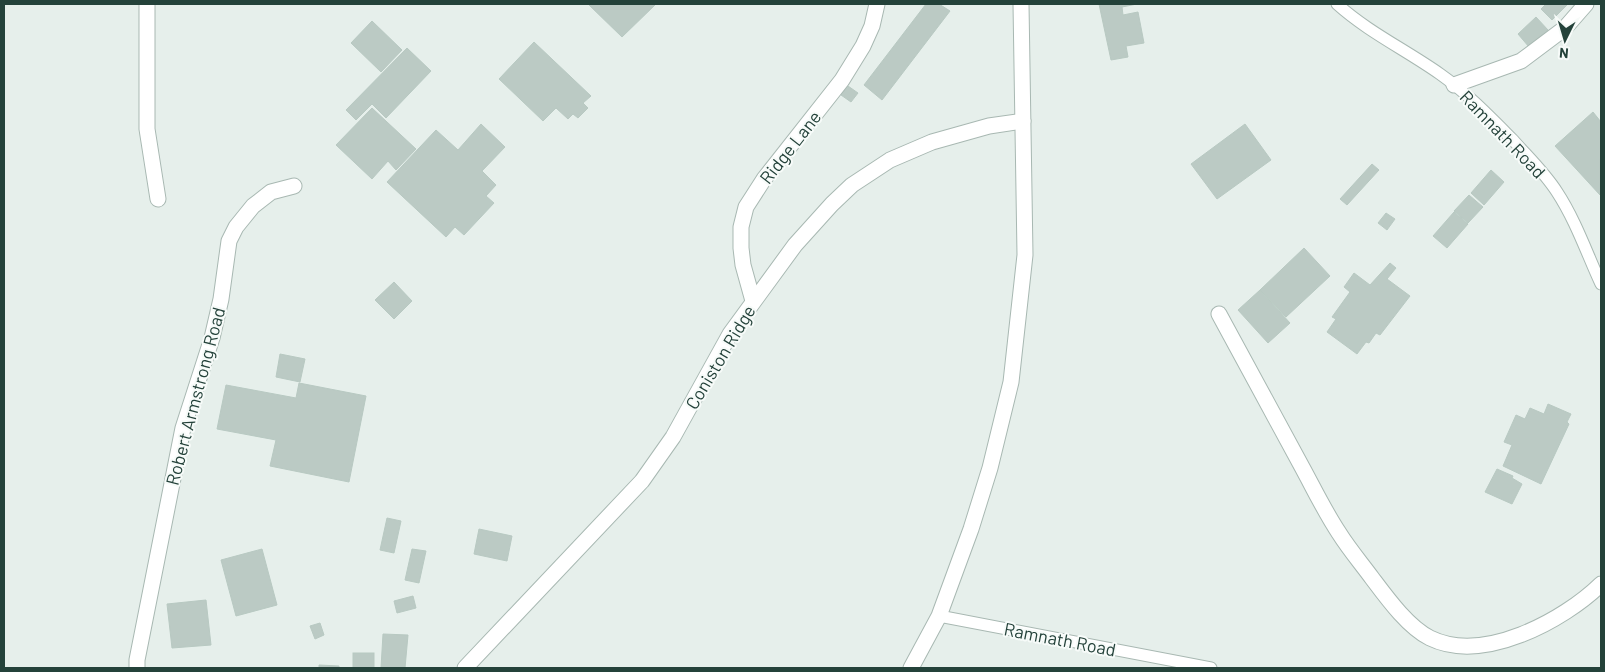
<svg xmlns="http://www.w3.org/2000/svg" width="1605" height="672" font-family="Barlow,sans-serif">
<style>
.building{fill:#bbcac4;stroke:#b8c9c2}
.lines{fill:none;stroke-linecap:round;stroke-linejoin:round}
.service-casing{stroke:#a8b8b2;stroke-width:13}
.minor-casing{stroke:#a8b8b2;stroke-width:17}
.tertiary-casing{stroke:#a8b8b2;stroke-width:17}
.service{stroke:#fff;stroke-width:11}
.minor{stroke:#fff;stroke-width:15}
.tertiary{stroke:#fff;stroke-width:15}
.labels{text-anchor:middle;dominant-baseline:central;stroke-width:4;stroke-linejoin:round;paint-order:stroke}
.street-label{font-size:18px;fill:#24423a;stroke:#f7fbf9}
</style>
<rect width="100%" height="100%" fill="#e6efeb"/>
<!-- building -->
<g class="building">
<path d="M588,4h68l-34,33z"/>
<path d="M926,4h13l11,7 -68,89 -18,-15z"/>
<path d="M1099,4h38l-15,3 1,8 15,-3 6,31 -18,3 2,11 -17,3z"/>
<path d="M1546,4h22l-16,16 -11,-11z"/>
<path d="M1536,17l12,13 -19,17 -11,-13z"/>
<path d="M372,21l30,29 -21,22 -30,-29z"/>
<path d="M534,42l57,54 -8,7 5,5 -10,10 -5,-4 -5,5 -12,-11 -13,13 -44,-42z"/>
<path d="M407,48l24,23 -45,47 -14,-14 -16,16 -10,-10z"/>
<path d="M848,86l10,7 -7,9 -10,-7z"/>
<path d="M372,108l44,41 -20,21 -8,-9 -16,18 -36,-34z"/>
<path d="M1593,112l8,10 -1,73 -45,-49z"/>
<path d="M481,124l24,23 -23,24 14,14 -10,11 8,7 -30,32 -9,-8 -9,10 -59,-55 49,-52 22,20z"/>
<path d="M1245,124l26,36 -54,39 -26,-35z"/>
<path d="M1372,164l7,6 -32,35 -7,-6z"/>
<path d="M1491,170l13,12 -20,23 -13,-12z"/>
<path d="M1469,195l14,12 -15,16 -14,-12z"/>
<path d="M1454,212l14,12 -21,24 -14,-12z"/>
<path d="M1386,213l9,6 -8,11 -9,-7z"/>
<path d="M1304,248l26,28 -44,41 -26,-27z"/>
<path d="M1390,263l6,5 -9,11 23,17 -30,39 -4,-2 -7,10 -3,-1 -9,12 -30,-22 9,-13 -4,-2 18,-25 -6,-5 10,-14 16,12z"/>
<path d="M394,282l18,19 -18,18 -19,-19z"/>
<path d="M1260,290l30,33 -22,20 -30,-33z"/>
<path d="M280,354l25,5 -5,23 -24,-5z"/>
<path d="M299,383l67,13 -17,86 -79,-16 6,-26 -59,-11 9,-44 70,13z"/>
<path d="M1548,404l23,10 -4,8 2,2 -28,60 -38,-18 9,-21 -8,-3 12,-27 9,4 5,-11 14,6z"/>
<path d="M1497,469l16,7 -1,2 10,6 -10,20 -27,-12z"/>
<path d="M387,518l14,3 -7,32 -14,-3z"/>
<path d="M479,529l33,7 -5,25 -33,-7z"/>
<path d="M262,549l15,56 -41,11 -15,-56z"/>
<path d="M412,549l14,2 -7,32 -14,-3z"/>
<path d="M413,596l3,12 -19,5 -3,-12z"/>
<path d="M206,600l5,45 -39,3 -5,-44z"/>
<path d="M320,623l4,12 -9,4 -5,-13z"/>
<path d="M383,634l25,1 -3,33h-24z"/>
<rect x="353" y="653" width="21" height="15"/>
<path d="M319,665l20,1v2h-20z"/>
</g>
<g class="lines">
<!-- service casing -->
<g class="service-casing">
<g id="service">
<path d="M1337,4c31,28 69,46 103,70 27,19 50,43 73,66 15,17 32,33 44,52 19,29 30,62 44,92"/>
<path d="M939,616l272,52"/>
</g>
</g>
<!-- minor casing -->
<g class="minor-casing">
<g id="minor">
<path d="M147,4v125l11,70"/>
<path d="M1454,85l67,-24 44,-33 21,-24"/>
<path d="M753,301l-10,-36 -2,-17v-21l5,-20 18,-28 78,-99 21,-34 9,-20 5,-22"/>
<path d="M1219,314c28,51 55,102 83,153 12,22 23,45 37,66 10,16 22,30 33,45 15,20 36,49 58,60 53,26 133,-17 171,-54"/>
<path d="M137,668v-8l46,-232 29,-90 9,-39 8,-58 7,-14 17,-21 18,-14 23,-6"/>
<path d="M465,668l177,-187 31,-44 57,-103 65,-89 37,-41 20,-19 38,-25 42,-18 57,-16 34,-5"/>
</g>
</g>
<!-- tertiary casing -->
<g class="tertiary-casing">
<path id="tertiary" d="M911,668l28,-52 32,-87 19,-61 21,-86 14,-127 -4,-251"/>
</g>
<!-- service -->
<use href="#service" class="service"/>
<!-- minor -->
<use href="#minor" class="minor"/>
<!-- tertiary -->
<use href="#tertiary" class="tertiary"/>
</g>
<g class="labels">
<!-- street labels -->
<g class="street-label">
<text transform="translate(1503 134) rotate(46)">Ramnath Road</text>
<text transform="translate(790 147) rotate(-52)">Ridge Lane</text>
<text transform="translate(720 357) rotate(-59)">Coniston Ridge</text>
<text transform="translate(195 396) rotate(-75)">Robert Armstrong Road</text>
<text transform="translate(1060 639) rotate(11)">Ramnath Road</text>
</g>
</g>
<!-- border -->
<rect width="1605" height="672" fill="none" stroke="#24423a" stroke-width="10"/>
<!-- north arrow -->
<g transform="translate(1565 40) rotate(185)" stroke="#f7fbf9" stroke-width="4" paint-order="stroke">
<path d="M0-4L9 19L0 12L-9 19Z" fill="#24423a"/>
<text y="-8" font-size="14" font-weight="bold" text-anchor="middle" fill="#24423a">N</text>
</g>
</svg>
